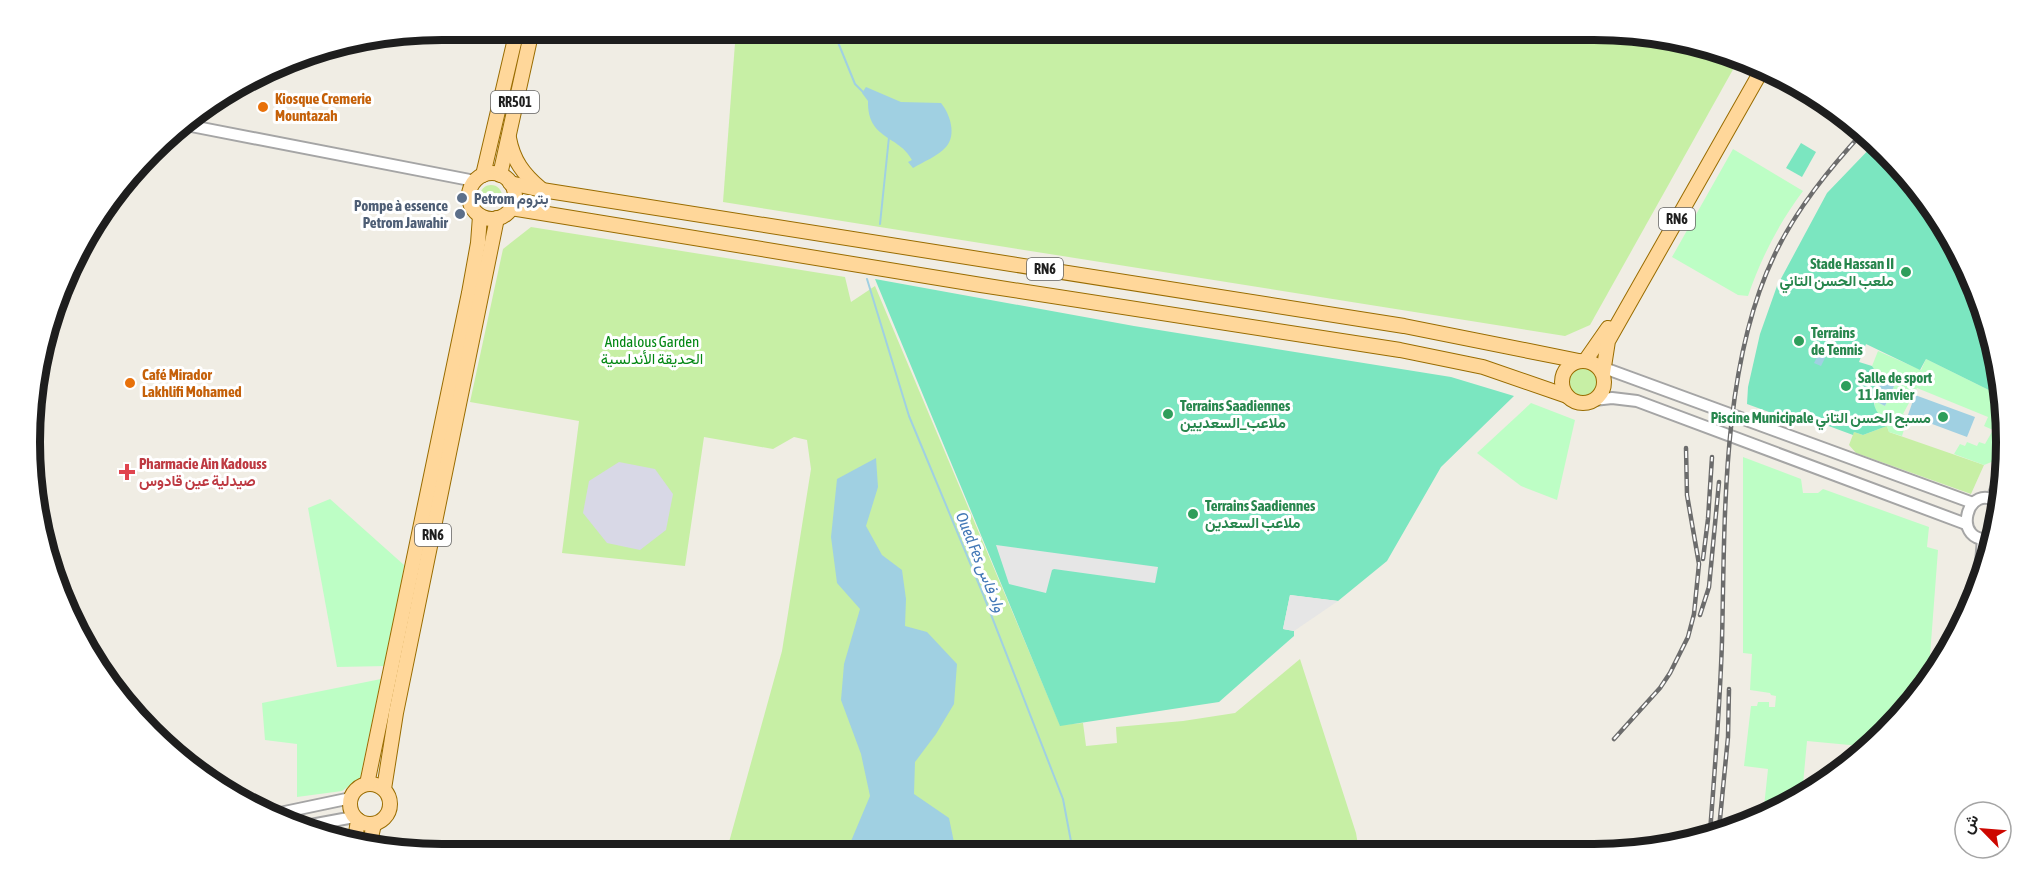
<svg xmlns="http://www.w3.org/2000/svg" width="2037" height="884" font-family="'Asap Condensed',Vazirmatn,sans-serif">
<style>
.grass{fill:#c7efa5}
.park{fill:#bdfec5}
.pitch{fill:#7be6c0}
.parking{fill:#e6e6e6}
.plaza{fill:#d8d8e6}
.water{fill:#a0d0e2}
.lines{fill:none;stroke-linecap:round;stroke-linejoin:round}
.stream{stroke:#a0d0e2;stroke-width:2}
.tertiary-casing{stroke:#a5a5a5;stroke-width:14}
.primary-casing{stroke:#996c00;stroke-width:16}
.tertiary{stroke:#fff;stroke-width:10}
.primary{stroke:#ffd79a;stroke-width:14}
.rail-casing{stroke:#6c6c6c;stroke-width:4.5}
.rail{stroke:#fff;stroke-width:2;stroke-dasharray:7;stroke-linecap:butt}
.food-dot{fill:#e8710a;stroke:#fff;stroke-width:2}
.service-dot{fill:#5c6f8a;stroke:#fff;stroke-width:2}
.leisure-dot{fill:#2e9e5b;stroke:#fff;stroke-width:2}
.health-dot{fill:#e0444e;stroke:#fff;stroke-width:2}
.labels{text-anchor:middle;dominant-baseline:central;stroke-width:6;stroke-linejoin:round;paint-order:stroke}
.shield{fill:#fff;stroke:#626262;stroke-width:1.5}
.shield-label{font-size:14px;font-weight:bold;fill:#1e1e1e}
.food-label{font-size:15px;font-weight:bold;fill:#c56008;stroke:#fff;text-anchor:start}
.service-label{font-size:15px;font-weight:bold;fill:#4e5e75;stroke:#fff;text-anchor:start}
.leisure-label{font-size:15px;font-weight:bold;fill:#27864d;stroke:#fff;text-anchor:start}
.park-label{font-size:15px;fill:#028712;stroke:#fff}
.health-label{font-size:15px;font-weight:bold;fill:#be3a42;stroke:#fff;text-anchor:start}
.water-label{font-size:16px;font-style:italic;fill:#4378b6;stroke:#fff}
.rim{fill:none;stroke:#1e1e1e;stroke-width:8}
</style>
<rect width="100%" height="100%" fill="#f0ede4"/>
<!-- grass -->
<g class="grass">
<path d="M736,30h859l133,22 12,5 -150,268 -25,11 -842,-134z"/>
<circle cx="491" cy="196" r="11"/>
<path d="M531,227l314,50 6,25 24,-16 185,439 23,-2 3,23 31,-3 -1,-16 67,-6 52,-8 65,-54 56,174 3,18 -633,2 56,-202 29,-182 -4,-29 -13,-3 -21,12 -69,-12 -19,129 -123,-13 17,-132 -109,-19 33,-153z"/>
<circle cx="1582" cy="382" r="15"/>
<path d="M1887,426l2,6 95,33 -13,29 -115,-41 -7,-8 5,-13 9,3z"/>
</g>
<!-- park -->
<g class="park">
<path d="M1733,149l70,42c-24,32 -42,67 -55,105l-10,-1 -66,-38z"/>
<path d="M1878,351l43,19 5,-11 77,38 1,8 -9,-4 -4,11 10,5 4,-8c3,19 -4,34 -11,52l-10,4 -30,-11 6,-10 5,2 2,-4 10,4 2,-4 6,2 8,-14 -9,-4 4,-9 -71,-29 -14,26 5,3 -6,19 -13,-4 -4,-11 -10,-10v-10l10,5 10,-22 -15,-6 -8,-12z"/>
<path d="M1531,403l44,17 -18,80 -36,-14 -44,-33z"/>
<path d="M1743,457l58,22 2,14h15l5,-4 106,38 -2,20 11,3 -10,132 -57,65 -64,-6 -5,54 -25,17 -14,4 5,-47 -24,-3 7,-60h6l1,-4h11v5h6l1,-11 -5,-1 -1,-2 -20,-3 2,-36 -9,-1z"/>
<path d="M330,499l74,66 -17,101 -50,1 -29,-159z"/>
<path d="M381,679l-21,99 -18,13 -45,6v-53l-32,-4 -3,-37z"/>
</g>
<!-- pitch -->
<g class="pitch">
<path d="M1876,142l46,49 43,69 28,76 10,61 -77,-38 -6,11 -54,-26 -7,18 13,4 8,12c-4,11 -10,25 -2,35 3,5 6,7 9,13l-24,9 -9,-3 -1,3 -46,-17 3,-7 -5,-1 -6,13 -52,-19 1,-17 12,-53 17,-48 50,-93z"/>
<path d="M1801,143l15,9 -14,25 -16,-9z"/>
<path d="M875,279l259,47 317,51 63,19 -73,71 -54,94 -49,40 -48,-6 -7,34 11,2v5l-75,66 -159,24z"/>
</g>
<!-- parking -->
<g class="parking">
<path d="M996,545l162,22 -3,16 -101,-14 -2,1 -6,23 -37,-9z"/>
<path d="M1290,595l48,6 -44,30 -11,-2z"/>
</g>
<!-- plaza -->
<path class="plaza" d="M619,462l36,7 18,25 -7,36 -26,20 -33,-7 -24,-30 6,-32z"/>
<!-- water -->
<g class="water">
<path d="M866,87l35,15 40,1c9,11 16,32 5,44 -8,9 -23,15 -33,21l-5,-6 4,-2c-13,-25 -45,-20 -44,-59l-6,-8z"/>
<path d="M1825,342l-1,6 5,2 -8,16 -7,-3z"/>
<path d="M1880,378l15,6 -10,22 -10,-5 -2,-7z"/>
<path d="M1915,395l60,22 -8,20 -59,-22z"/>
<path d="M876,458l2,29 -12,39 16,29 20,15 4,29 -1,27 22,6 30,32 -3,40 -18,30 -21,28 -1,32 35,24 7,34 -110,1 24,-57 -9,-42 -20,-54 3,-36 16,-55 -23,-26 -6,-46 6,-58z"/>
</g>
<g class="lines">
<!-- stream -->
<g class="stream">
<path d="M833,30l22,54 8,8"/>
<path d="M880,224l9,-87"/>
<path d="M867,279l42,137 74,178 80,205 10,53"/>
</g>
<!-- tertiary casing -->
<g class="tertiary-casing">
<g id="tertiary">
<path d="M181,124l294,57"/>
<path d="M1596,365l377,138"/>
<path d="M1594,400l18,-2 25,3 329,123"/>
<path d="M1992,499l12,-31"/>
<path d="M1994,538c-45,11 -28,-63 7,-33"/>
<path d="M1979,586l4,-47"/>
<path d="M275,814l76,-16"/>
<path d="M300,827l54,-10"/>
</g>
</g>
<!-- primary casing -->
<g class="primary-casing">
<g id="primary">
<path d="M509,138c4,22 14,36 32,51"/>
<circle cx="492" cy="196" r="23"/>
<path d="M483,175l34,-145"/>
<path d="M500,175l32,-145"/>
<path d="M510,183l32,7 862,136 175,35"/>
<path d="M511,208l470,77 419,65 83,17 84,29"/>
<circle cx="1583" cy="382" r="21"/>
<path d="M1585,361l23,-33"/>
<path d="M1603,373l5,-32 155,-273"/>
<circle cx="370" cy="804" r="20"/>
<path d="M367,784l102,-491 9,-50 2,-27"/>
<path d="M384,789l12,-76 101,-495"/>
<path d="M355,840l3,-20"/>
<path d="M370,842l4,-18"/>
</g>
</g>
<!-- tertiary -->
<use href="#tertiary" class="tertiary"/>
<!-- primary -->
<use href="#primary" class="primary"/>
<!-- rail casing -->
<g class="rail-casing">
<g id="rail">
<path d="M1703,559l5,-40 4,-62"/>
<path d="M1700,615l9,-28 10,-105"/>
<path d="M1614,739l46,-51 10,-15 18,-36 6,-23 5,-50 -12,-69 -1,-47"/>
<path d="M1719,829l9,-92 1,-48"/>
<path d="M1710,832c5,-64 10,-127 12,-191 3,-121 -1,-274 52,-385 22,-47 56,-88 90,-125"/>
</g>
</g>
<!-- rail -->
<use href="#rail" class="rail"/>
</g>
<!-- markers -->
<g class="food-dot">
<circle cx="263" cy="107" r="6"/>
<circle cx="130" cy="383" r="6"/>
</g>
<g class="service-dot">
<circle cx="462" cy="198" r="6"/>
<circle cx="460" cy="214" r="6"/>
</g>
<g class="leisure-dot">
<circle cx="1906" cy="272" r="6"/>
<circle cx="1799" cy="341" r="6"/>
<circle cx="1846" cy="386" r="6"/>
<circle cx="1168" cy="414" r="6"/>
<circle cx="1943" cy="417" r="6"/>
<circle cx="1193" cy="514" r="6"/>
</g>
<path class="health-dot" d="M124 463h6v6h6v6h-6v6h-6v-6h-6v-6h6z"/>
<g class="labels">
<!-- shield labels -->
<g class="shield">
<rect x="491" y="91" width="48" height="22" rx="4.5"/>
<rect x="1659" y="208" width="36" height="22" rx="4.5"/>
<rect x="1027" y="258" width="36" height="22" rx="4.5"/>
<rect x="415" y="524" width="36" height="22" rx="4.5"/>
</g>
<g class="shield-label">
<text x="515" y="102">RR501</text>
<text x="1677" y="219">RN6</text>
<text x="1045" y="269">RN6</text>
<text x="433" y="535">RN6</text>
</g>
<!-- food labels -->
<g class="food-label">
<text x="275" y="98">Kiosque Cremerie<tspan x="275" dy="17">Mountazah</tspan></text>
<text x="142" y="374">Café Mirador<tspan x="142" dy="17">Lakhlifi Mohamed</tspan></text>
</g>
<!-- service labels -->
<g class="service-label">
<text x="474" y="198">Petrom بتروم</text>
<text x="448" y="205" text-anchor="end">Pompe à essence<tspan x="448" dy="17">Petrom Jawahir</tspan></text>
</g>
<!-- leisure labels -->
<g class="leisure-label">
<text x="1894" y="263" text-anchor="end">Stade Hassan II<tspan x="1894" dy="17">ملعب الحسن التاني</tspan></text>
<text x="1811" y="332">Terrains<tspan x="1811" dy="17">de Tennis</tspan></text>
<text x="1858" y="377">Salle de sport<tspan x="1858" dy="17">11 Janvier</tspan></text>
<text x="1180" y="405">Terrains Saadiennes<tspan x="1180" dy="17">ملاعب_السعديين</tspan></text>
<text x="1931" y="417" text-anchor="end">Piscine Municipale مسبح الحسن التاني</text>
<text x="1205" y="505">Terrains Saadiennes<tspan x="1205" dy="17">ملاعب السعدين</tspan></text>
</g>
<!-- park labels -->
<g class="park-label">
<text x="652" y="341">Andalous Garden<tspan x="652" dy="17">الحديقة الأندلسية</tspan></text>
</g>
<!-- health labels -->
<g class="health-label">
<text x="139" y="463">Pharmacie Ain Kadouss<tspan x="139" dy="17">صيدلية عين قادوس</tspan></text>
</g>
<!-- water labels -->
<g class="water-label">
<text transform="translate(981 562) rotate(68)">Oued Fes واد فاس</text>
</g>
</g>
<!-- crop -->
<path d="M0 0H2037V884H0ZM442 40H1594A402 402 0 0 1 1996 442V442A402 402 0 0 1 1594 844H442A402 402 0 0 1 40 442V442A402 402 0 0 1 442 40Z" fill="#fff" fill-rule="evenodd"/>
<path class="rim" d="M442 40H1594A402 402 0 0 1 1996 442V442A402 402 0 0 1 1594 844H442A402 402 0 0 1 40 442V442A402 402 0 0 1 442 40Z"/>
<!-- north arrow -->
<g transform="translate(1983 830) rotate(295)"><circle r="28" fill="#ffffff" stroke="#a5a5a5" stroke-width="1.5"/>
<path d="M0-4.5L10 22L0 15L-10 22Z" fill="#cd0700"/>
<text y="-9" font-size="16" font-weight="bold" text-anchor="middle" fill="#1e1e1e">ش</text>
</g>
</svg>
